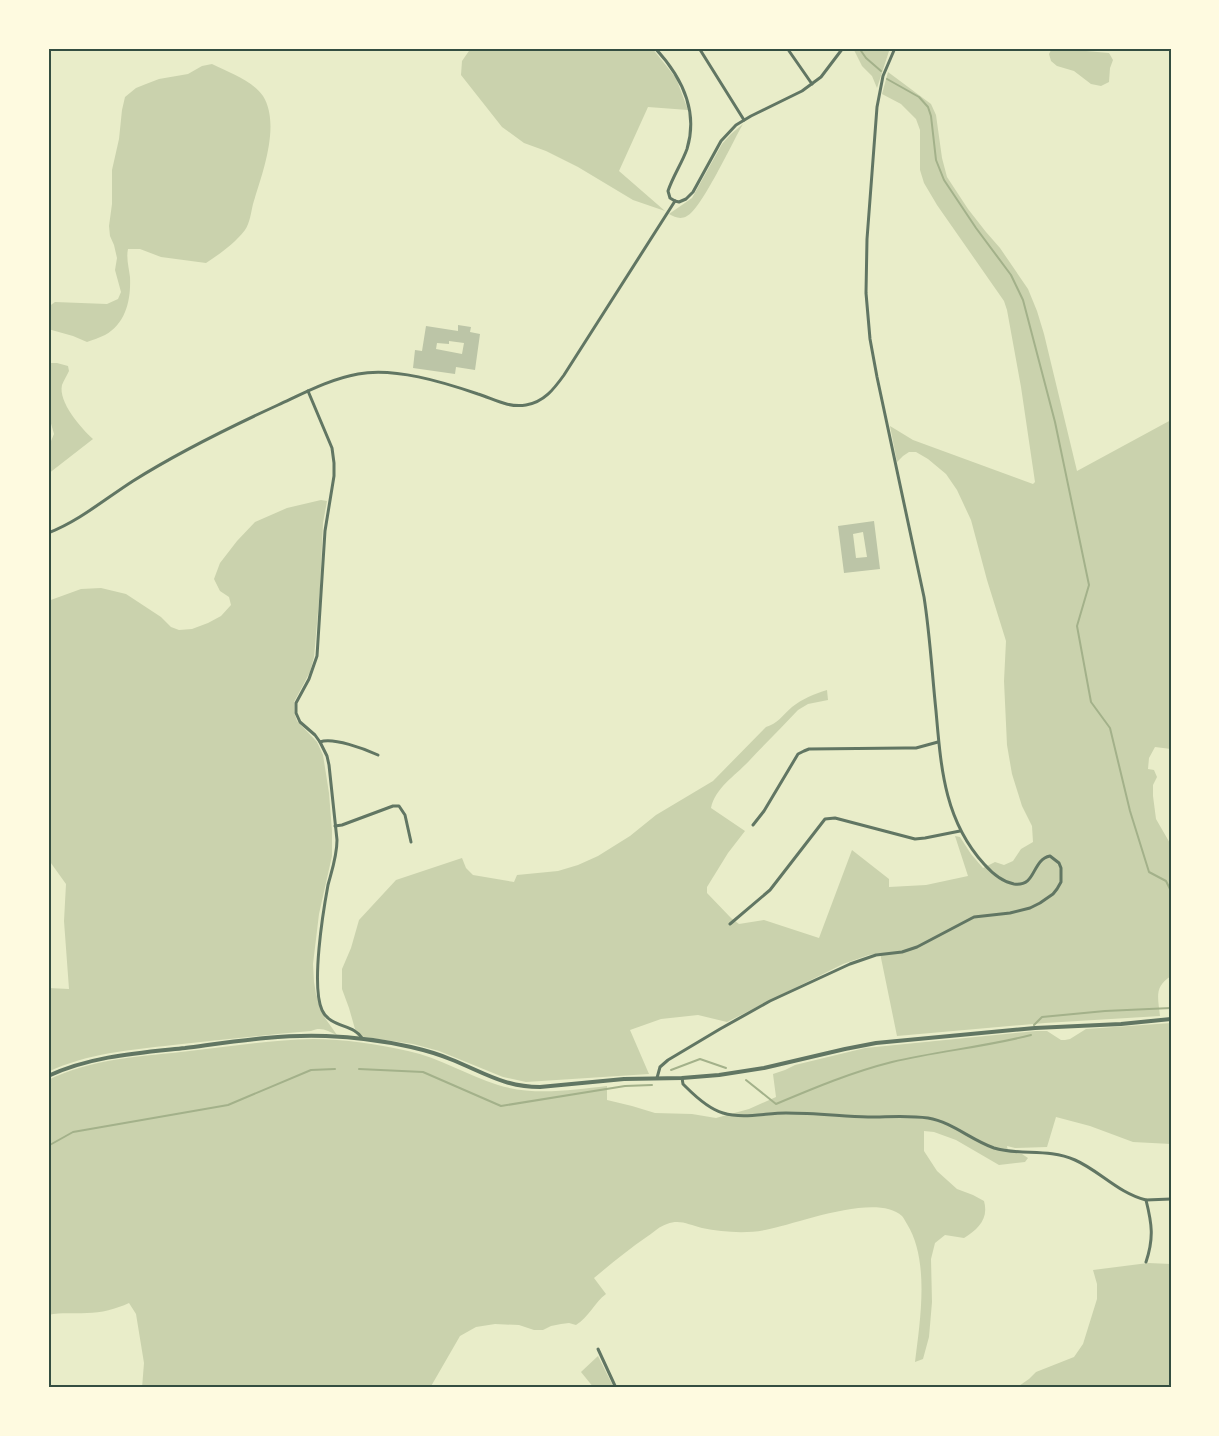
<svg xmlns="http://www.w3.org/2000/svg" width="1219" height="1436" font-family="'Fira Sans',sans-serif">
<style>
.green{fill:#cad2ad}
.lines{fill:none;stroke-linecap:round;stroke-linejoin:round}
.stream{stroke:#a3b18a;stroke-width:2}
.building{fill:#bcc5a7;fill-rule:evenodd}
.minor{stroke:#617663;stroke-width:3}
.tertiary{stroke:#617663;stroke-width:4}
.neatline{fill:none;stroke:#344e41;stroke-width:2}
</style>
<rect width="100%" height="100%" fill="#e9edc9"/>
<!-- green -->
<g class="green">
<path d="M471,48h181l24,30 12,32 -40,-3 -29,64 46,40 -32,-11 -55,-33 -32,-16 -22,-8 -22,-16 -41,-52 1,-14z"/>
<path d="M853,48h37l-13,40 -5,-12 -10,-10z"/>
<path d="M1052,48l57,5 4,7 -3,8 -1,14 -8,4 -10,-2 -17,-13 -17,-5 -6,-5 -2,-7z"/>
<path d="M212,64c16,8 40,16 51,32 18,29 -1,78 -10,108 -2,8 -3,19 -8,26 -11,14 -24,23 -39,33l-45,-6 -21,-8h-12c-2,9 1,19 2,28 1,23 -4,46 -25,58 -6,3 -13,5 -18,7l-14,-6 -25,-7v-22l7,-5 52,2 11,-5 3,-7 -6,-22 2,-12 -3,-13 -4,-9 -1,-10 3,-22v-34l7,-31 3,-29 3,-13 11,-9 10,-4 13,-5 29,-5 14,-8z"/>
<path d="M888,72l43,32 5,11 6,43 5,19 21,32 18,23 14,16 28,41 9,22 7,23 33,137 94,-51v329l-16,-2 -6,11 -1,11 6,1 3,7 -4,8v11l3,23 15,26v131c-17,11 -13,21 -11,40l-115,7 -148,13 -17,-83 -11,2 -26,9 -116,58 -29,-7 -37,4 -31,11 19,44 -123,8 -23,-5 -64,-26 -26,-7 -56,-8 -8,-28 -7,-19v-20l9,-21 8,-28 37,-40 66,-22 4,10 7,7 41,7 3,-7 41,-4 20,-6 20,-9 32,-20 26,-21 57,-34 53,-54c11,-3 17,-12 26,-20 10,-8 22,-13 35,-17l1,10 -20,4 -10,6c-16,17 -33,34 -49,51 -13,14 -34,27 -38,47l34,23 -17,22 -21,34v6l24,25 8,6 25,-4 55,18 33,-88 37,29v8l37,-2 42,-9 -13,-40 5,1 11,17 12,14 12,-6 9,3 9,-4 8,-12 12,-7 -1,-16 -10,-20 -10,-32 -5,-29 -3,-64 2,-40 -19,-61 -16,-60 -14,-30 -11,-16 -18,-15 -12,-7h-7l-6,4 -6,6 -7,-36 23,14 120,44 2,-2 -14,-95 -14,-77 -3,-9 -67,-96 -13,-22 -4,-13v-40l-4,-11 -15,-15 -19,-10z"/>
<path d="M743,124c-10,17 -42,86 -56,92 -7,4 -12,1 -18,-2l23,-16 30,-54 9,-10z"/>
<path d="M50,363h7l11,3 1,5c-2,4 -5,9 -7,14 -4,17 19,43 31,54l-45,35v-31l3,-2 3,-7 -4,-14 -2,-56z"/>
<path d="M321,500l6,1 -4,22 -3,66 -6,68 -4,15 -16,30v10l3,9 20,21 6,13 6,38 3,38v25l-13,58 -6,50 1,18 2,12 9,24 12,17c-9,-4 -16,-9 -26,-4 -46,4 -92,9 -138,14 -43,5 -85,8 -125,27v-84l21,1 -5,-68 2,-37 -18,-25v-258l33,-12 20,-1 25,6 35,23 10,10 8,3 13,-1 16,-6 13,-7 10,-11 -2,-8 -9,-6 -6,-12 6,-16 17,-22 18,-19 32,-14z"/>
<path d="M1171,1023v121l-38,-2 -43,-16 -34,-9 -9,30 -32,1 -8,-2 1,5 14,3 6,4 -3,4 -26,3 -43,-25 -22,-8 -10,-1v20l13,20 20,18 16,6 11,6c5,18 -6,28 -20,37l-19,-3 -10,8 -4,16 1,43 -3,35 -6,22 -8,3c5,-41 15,-101 -8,-138 -2,-3 -3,-6 -5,-8 -26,-24 -105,8 -137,14 -20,4 -43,2 -63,-2 -13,-3 -22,-9 -35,-4 -7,2 -13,8 -19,12 -19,13 -36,27 -54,42l12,16c-12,9 -17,23 -30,31l-7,-2 -8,1 -10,2 -8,4h-9l-15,-5 -24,-1 -19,3 -16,9 -30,52h-288l2,-25 -8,-49 -7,-11c-13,6 -28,10 -42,10 -15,1 -24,-1 -39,2v-235c44,-21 86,-23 133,-28 44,-5 88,-12 132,-13 32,0 64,5 95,12 32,7 59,24 90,34 35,11 73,5 109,1v14l25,6 23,7 37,1 24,4 33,-9 27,-12 -3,-23 12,-4 10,-5 70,-17 171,-17h11l14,9h4l5,-1 16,-10z"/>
<path d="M1148,1263l23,1v124h-155l13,-9 7,-7 38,-15 9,-13 14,-45v-15l-4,-14z"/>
<path d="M598,1356l16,32h-20l-13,-16z"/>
</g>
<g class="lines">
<!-- stream -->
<g class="stream">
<path d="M859,48l7,10 15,13"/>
<path d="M887,79l32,18 9,10 3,9 5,44 8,20 32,48 35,47 12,25 32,122 34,163 -12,41 14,76 19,26 20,83 19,61 17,9 5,10"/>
<path d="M1034,1025l8,-8 63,-6 66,-3"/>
<path d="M359,1069l64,3 78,34 124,-20 27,-1"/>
<path d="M671,1070l29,-11 26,9"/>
<path d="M746,1080l30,24c38,-16 76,-32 116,-42 46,-11 93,-15 139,-27"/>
<path d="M48,1146l25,-14 155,-27 83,-35 24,-1"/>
</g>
</g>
<!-- building -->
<g class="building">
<path d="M458,325l13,2 -1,5 10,2 -5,36 -19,-3 -1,7 -42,-6 2,-18 7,1 4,-25 32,5zM449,341l15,2 -2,11 -26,-5 1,-6 12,1z"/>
<path d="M874,521l6,48 -36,4 -6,-47zM863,532l4,25 -11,1 -3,-24z"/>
</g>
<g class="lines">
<!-- minor -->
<g class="minor">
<path d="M655,48c26,28 44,62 32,101 -5,14 -14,27 -19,42l2,7 5,3"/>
<path d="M699,48l45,72"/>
<path d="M787,48l25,36"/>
<path d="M675,201l4,1 7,-3 7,-7 28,-51 15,-16 15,-9 51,-25 19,-14 22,-29"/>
<path d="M308,391l24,57 2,15v13l-9,55 -8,125 -8,23 -13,24v10l4,9 15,13 5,7 7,14 2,9 8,75c0,16 -5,30 -9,45 -5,27 -17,101 -6,125 8,18 32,14 40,28"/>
<path d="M48,533c31,-12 57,-34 85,-52 46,-29 95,-53 145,-76 26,-12 52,-26 80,-31 36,-7 85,8 120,20 16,5 30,14 48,11 18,-3 28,-16 38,-30l111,-174"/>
<path d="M320,742c13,-5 45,7 58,13"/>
<path d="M753,825l11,-14 34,-57 6,-3 5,-2 96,-1h11l22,-6"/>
<path d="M335,826l7,-1 51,-19h6l6,9 6,27"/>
<path d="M730,924l40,-34 55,-71 10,-1 80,21 10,-1 35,-7"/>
<path d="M657,1078l3,-11 8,-7 52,-31 50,-28 80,-37 26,-9 26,-3 15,-5 57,-30 36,-4 20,-5 10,-5 13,-9 4,-5 4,-7v-14l-2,-5 -9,-7c-19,4 -13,31 -36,28 -12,-2 -22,-11 -30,-20 -40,-44 -43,-97 -48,-153 -4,-38 -6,-76 -12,-114l-47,-220 -7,-38 -4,-46 1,-54 10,-132 6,-31 12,-28"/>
<path d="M682,1078l1,6 3,3c10,10 23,22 37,26 20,6 43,0 63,0 28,0 55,3 82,4 20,0 40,-2 60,1 24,4 43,22 66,30 27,8 53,0 81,12 25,11 43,33 71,40 6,24 8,38 0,62"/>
<path d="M1146,1200l25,-1"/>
<path d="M598,1349l18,39"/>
</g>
<!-- tertiary -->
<path class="tertiary" d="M48,1076c43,-20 90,-23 137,-28 46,-6 94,-14 141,-12 28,1 58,5 85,11 13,3 27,7 39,12 33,13 54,28 90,28l84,-8 58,-1 37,-3 45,-7 81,-19 31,-6 159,-15 86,-4 50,-5"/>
</g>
<!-- border -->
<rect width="1219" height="1436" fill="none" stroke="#fefae0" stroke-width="99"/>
<rect x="50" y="50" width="1120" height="1336" class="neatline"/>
</svg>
